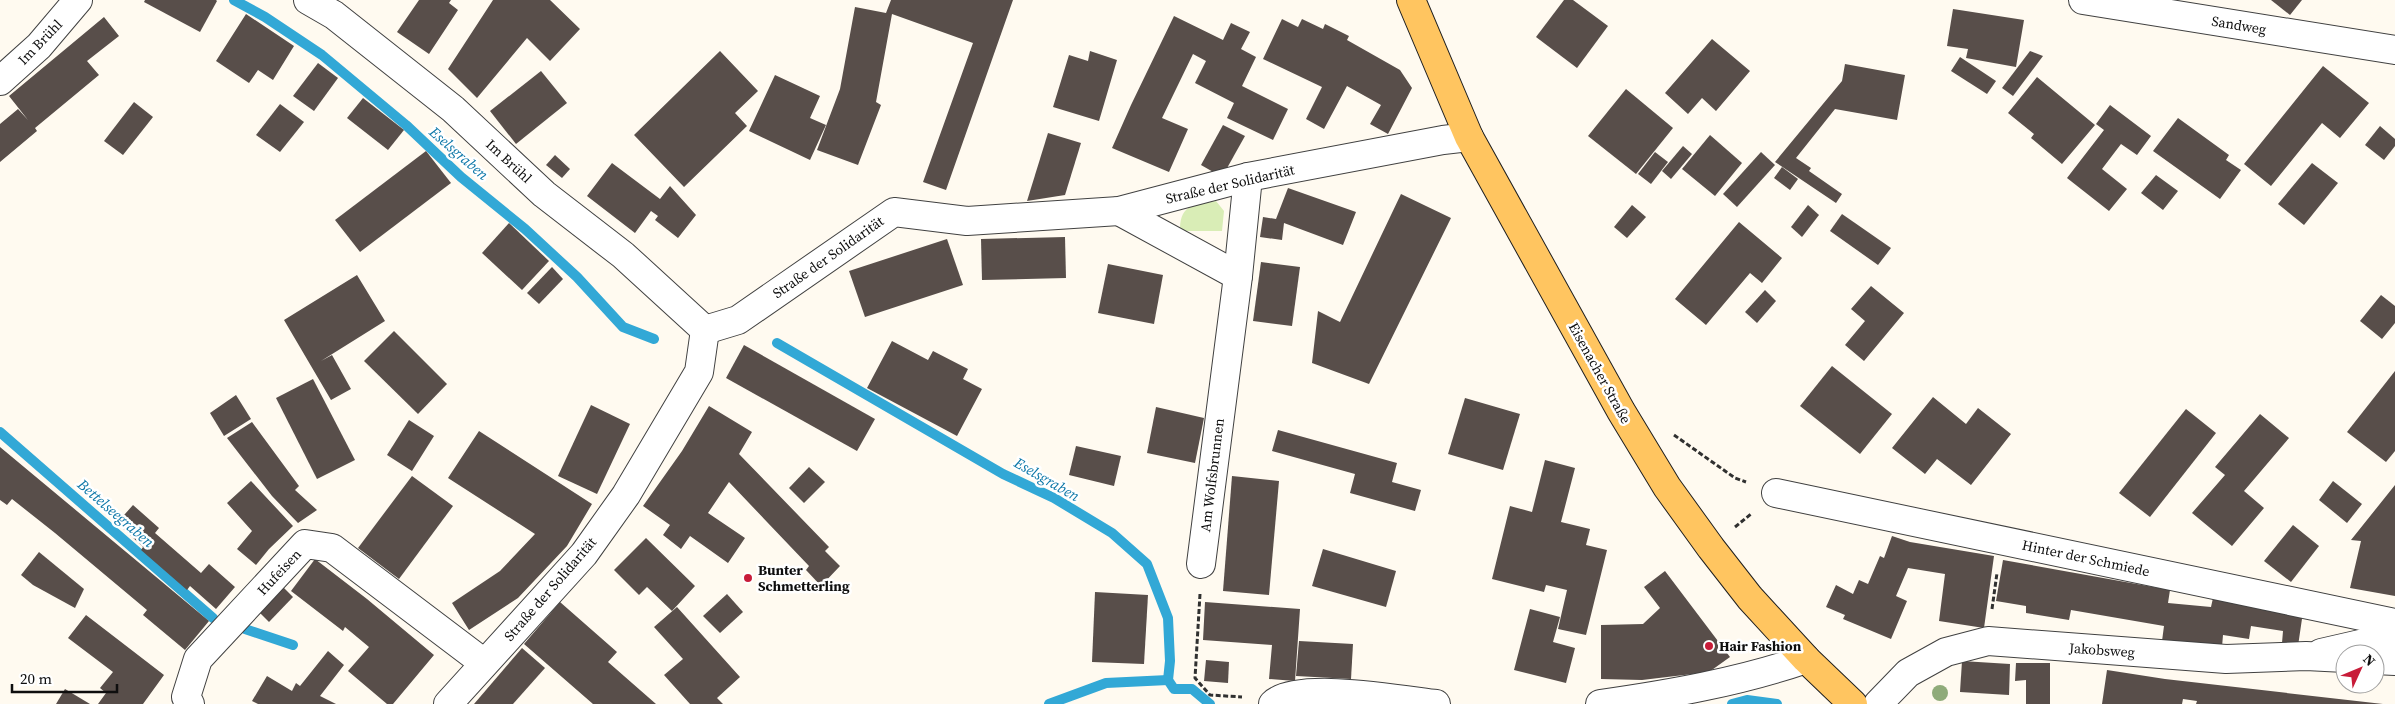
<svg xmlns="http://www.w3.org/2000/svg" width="2395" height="704" font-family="'Source Serif 4',serif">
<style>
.green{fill:#d9edb6}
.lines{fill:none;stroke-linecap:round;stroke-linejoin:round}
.stream{stroke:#32a8d6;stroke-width:10}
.building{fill:#584e4a}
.minor-casing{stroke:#414141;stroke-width:30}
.major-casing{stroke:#1f1f1f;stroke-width:30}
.path{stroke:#303030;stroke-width:3;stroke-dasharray:5 2.5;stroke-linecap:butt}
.minor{stroke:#fff;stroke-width:28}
.major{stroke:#ffc560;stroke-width:28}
.tree{fill:#8fab7a}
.poi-dot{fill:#c81c39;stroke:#fff;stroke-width:2}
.labels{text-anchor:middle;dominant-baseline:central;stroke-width:5;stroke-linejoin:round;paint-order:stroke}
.street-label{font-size:14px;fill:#0e0e0e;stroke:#fff}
.poi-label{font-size:14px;font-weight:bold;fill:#0e0e0e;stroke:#fff;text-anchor:start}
.water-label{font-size:15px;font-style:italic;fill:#0e78a9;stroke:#fff}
</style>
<rect width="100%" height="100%" fill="#fffaf0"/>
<!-- green -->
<path class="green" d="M1216,201l8,10 -2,20h-38l-4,-3c1,-25 15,-22 36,-27z"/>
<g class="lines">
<!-- stream -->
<g class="stream">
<path d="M234,0l31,17 57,38 84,70 55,52 64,52 52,48 46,50 31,12"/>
<path d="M777,343l226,131 51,24 58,35 35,31 21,54 2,43 -2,19 6,9h18l18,15"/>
<path d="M0,432l213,186"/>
<path d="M245,629l48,16"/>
<path d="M1049,704l57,-21 62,-3"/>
<path d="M1732,704l15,-4 30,4"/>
</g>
</g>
<!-- building -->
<g class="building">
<path d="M145,0h71l1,1 -17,31 -56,-30z"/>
<path d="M419,0h32l-2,3 9,7 -29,44 -32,-22z"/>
<path d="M493,0h57l30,29 -30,32 -23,-23 -50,60 -29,-29z"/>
<path d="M891,0h122l-67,190 -23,-8 50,-139 -81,-29 -16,88 5,3 -23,60 -41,-15 23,-61 15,-82 31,6z"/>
<path d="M1564,0h9l35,26 -31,42 -41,-31z"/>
<path d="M2271,0h31l-12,15z"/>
<path d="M1953,9l71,11 -8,47 -50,-9 2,-9 -21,-3z"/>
<path d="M246,14l48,32 -21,34 -15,-10 -9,13 -33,-22z"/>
<path d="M1174,16l49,24 8,-17 19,9 -9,17 15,8 -14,29 46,23 -15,31 -46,-22 7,-15 -39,-20 11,-22 -13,-7 -31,64 26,11 -19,43 -57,-24 19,-43z"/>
<path d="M104,17l15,19 -32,25 12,14 -64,53 2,3 -37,31v-38l18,-15 10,11 -19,-24z"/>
<path d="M1282,19l16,8 4,-8 21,10 2,-5 24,12 -2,4 53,30 12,18 -24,46 -18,-10 11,-19 -34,-19 -23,43 -18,-10 16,-32 -59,-28z"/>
<path d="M1712,39l38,32 -34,40 -14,-13 -14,16 -23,-21z"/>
<path d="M720,51l38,40 -23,22 12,13 -63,61 -50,-52z"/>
<path d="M1090,51l27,9 -18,61 -46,-14 16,-52 19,6z"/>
<path d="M2030,51l13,5 -30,40 -11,-8z"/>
<path d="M1960,57l36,24 -9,13 -36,-23z"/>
<path d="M318,63l20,15 -24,33 -21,-15z"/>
<path d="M1845,64l60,11 -8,45 -62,-11 -39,49 15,10 -2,3 33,23 -6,9 -61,-41 67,-81z"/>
<path d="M2323,66l46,37 -29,35 -18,-15 -51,63 -27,-22z"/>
<path d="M541,71l26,32 -51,41 -26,-33z"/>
<path d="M775,75l45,21 -10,22 16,7 -16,35 -61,-29z"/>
<path d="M2037,77l58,48 -33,39 -31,-26 3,-4 -26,-21z"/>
<path d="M1626,89l47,39 -37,46 -48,-38z"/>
<path d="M363,98l41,32 -16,20 -41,-32z"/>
<path d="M134,102l19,15 -30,38 -19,-14z"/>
<path d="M280,104l24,18 -24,30 -24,-17z"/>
<path d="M2110,105l41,31 -14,19 -16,-11 -19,25 25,20 -18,22 -42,-33 37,-48 -8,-6z"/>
<path d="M2178,118l51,37 -3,5 15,10 -21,29 -67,-48z"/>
<path d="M1223,125l22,11 -23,41 -21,-12z"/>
<path d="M2380,126l15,13v7l-11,14 -19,-15z"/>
<path d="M1048,133l33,10 -16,52 -38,6z"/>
<path d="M1710,135l32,28 -27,33 -33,-27z"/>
<path d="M1683,146l9,8 -21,25 -9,-8z"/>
<path d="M426,151l25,32 -91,69 -25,-32z"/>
<path d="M1655,152l13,10 -17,22 -13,-10z"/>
<path d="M1761,152l14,13 -38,42 -14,-13z"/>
<path d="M555,155l15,14 -8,9 -16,-13z"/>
<path d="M612,163l48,36 10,-13 26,29 -18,23 -23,-18 3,-4 -7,-5 -16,22 -48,-37z"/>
<path d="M2312,163l26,20 -34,42 -26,-21z"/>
<path d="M1782,167l16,12 -8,11 -16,-12z"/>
<path d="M2156,175l22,16 -15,19 -22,-17z"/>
<path d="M1288,188l68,24 -13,33 -59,-22 -2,17 -22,-3 3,-20 13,2z"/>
<path d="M1401,194l50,24 -82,166 -57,-21 6,-52 22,11z"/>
<path d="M1632,205l14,12 -19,21 -13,-11z"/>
<path d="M1808,205l11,10 -17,22 -11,-10z"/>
<path d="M1842,214l49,34 -13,17 -48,-34z"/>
<path d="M1739,222l43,36 -20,25 -12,-10 -44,52 -31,-26z"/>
<path d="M509,223l40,38 -27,29 -40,-37z"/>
<path d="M1065,237l1,41 -84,2 -1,-41z"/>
<path d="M947,239l16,46 -98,32 -16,-46z"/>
<path d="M1261,262l39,5 -8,59 -39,-5z"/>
<path d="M1108,264l55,11 -9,49 -56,-11z"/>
<path d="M552,267l11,12 -24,25 -12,-11z"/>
<path d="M357,275l28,46 -64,40 11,-6 19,34 -20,11 -47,-80z"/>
<path d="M1871,286l33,27 -40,48 -19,-16 20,-24 -14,-12z"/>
<path d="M1765,290l11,11 -19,22 -12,-11z"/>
<path d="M2381,295l14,11v17l-13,16 -22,-18z"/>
<path d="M394,331l53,53 -29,30 -54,-53z"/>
<path d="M892,341l36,19 5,-9 35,18 -5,10 19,10 -25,47 -90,-48z"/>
<path d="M744,345l131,74 -18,32 -131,-73z"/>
<path d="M1832,366l60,48 -32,40 -60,-48z"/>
<path d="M2395,371v80l-9,11 -39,-30z"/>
<path d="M313,379l42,81 -38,19 -41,-81z"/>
<path d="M236,395l15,24 -27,17 -14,-23z"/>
<path d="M1933,397l33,27 12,-16 33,26 -40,51 -34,-26 -12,15 -33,-26z"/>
<path d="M1465,398l55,16 -17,56 -55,-16z"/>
<path d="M591,405l39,19 -33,70 -39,-18z"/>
<path d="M709,406l43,26 -13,22 90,93 -4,4 15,15 -19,20 -15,-16 3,-4 -80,-84 -21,31 37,25 -17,25 -38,-27 -9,13 -18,-14 7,-10 -27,-19 39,-55z"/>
<path d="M1156,407l48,11 -9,45 -48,-10z"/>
<path d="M2186,409l30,24 -66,84 -31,-24z"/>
<path d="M2260,414l29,24 -45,53 20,17 -32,38 -40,-33 33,-38 -10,-8z"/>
<path d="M409,420l25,16 -22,35 -25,-16z"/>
<path d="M252,422l47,64 -4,4 22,20 -19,13 -26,-27 -45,-58z"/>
<path d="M1278,430l119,33 -5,19 29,8 -6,21 -65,-18 5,-19 -83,-23z"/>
<path d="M479,431l113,73 -25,42 -49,52 -49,32 -17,-27 48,-32 35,-37 -87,-56z"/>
<path d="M1076,446l45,10 -7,30 -45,-11z"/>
<path d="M0,447l209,174 -24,29 -42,-35 4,-5 -92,-77 -43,-34 -5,6 -7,-5z"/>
<path d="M1545,460l30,8 -14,54 29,7 -4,16 21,5 -21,85 -28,-6 9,-39 -21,-5 -2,7 -52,-13 18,-73 22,6z"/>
<path d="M809,467l16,15 -21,21 -15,-15z"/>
<path d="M412,476l41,30 -54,73 -41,-31z"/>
<path d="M1232,476l47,5 -10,114 -46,-4z"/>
<path d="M251,481l42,45 -24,23 -13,16 -19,-16 15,-18 -25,-28z"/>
<path d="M2333,481l29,23 -15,19 -28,-23z"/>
<path d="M2395,485v111l-45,-8 11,-47 -10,-1z"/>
<path d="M133,505l26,23 -4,5 46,40 8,-9 26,23 -19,22 -26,-23 -3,4 -46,-40 2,-3 -26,-24z"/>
<path d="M2293,525l26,21 -28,36 -27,-21z"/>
<path d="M1892,536l18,6 84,14 -10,72 -45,-7 6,-47 -37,-6 -12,28 11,5 -16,38 -48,-20 2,-4 -19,-8 10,-22 17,9 6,-14 9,4 12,-28 4,2z"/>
<path d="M646,538l49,48 -23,25 -25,-24 -8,8 -25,-25z"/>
<path d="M1323,549l73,22 -10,36 -74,-21z"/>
<path d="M39,552l45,37 -9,19 -42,-23 -12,-10z"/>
<path d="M315,559l52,40 67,56 -41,49h-6l-39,-33 21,-24 -24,-20 -2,4 -52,-40z"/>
<path d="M2003,560l167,30 -2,13 43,4 2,-9 90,14 -5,34 -16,-3 1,-12 -32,-5 -2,13 -26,-4 -1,12 -60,-6 2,-15 -93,-16 -2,10 -43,-7v-7l-30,-5z"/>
<path d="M1665,571l65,86 -21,15 -67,8 -41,-1v-54l42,-1 17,-16 -16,-21z"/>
<path d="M282,586l11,11 -24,25 -11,-11z"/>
<path d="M1095,592l53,3 -4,69 -52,-2z"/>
<path d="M727,594l16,18 -23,21 -17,-17z"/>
<path d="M560,602l57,50 -9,10 48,42h-63l-69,-60z"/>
<path d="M1205,602l95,7 -5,72 -26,-2 3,-34 -69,-5z"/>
<path d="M677,607l63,70 -23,21 6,6h-33l-26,-29 19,-16 -29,-32z"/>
<path d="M1530,609l30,8 -7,25 22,6 -9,35 -52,-13z"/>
<path d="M86,615l78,60 -21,29h-45l8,-11 -6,-5 13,-16 -45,-34z"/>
<path d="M1299,641l54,3 -2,35 -55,-3z"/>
<path d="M522,648l23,20 -32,36h-39z"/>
<path d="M328,651l16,14 -24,31 16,8h-78l-6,-3 15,-25 25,15 4,-8 4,3z"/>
<path d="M1206,660l23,2 -1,21 -24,-2z"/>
<path d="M1962,661l48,3 -1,31 -49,-3z"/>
<path d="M2016,663h34v41h-24v-24l-11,1z"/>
<path d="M2107,670l58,9 218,25h-187l1,-3 -14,-2 -1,5h-80z"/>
<path d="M65,689l25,15h-34z"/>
</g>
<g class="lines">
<!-- minor casing -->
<g class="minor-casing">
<g id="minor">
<path d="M308,0l26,15 119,94 91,85 79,61 82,75"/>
<path d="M2083,0l312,50"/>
<path d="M0,81l39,-35 39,-46"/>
<path d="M1119,211l119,65"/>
<path d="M705,330l33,-10 156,-108 73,9 152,-10 129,-34 195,-37 26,-3"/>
<path d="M1776,493l619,130"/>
<path d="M1201,564l37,-288 10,-99"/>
<path d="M2321,653l74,-17"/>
<path d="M2375,660l20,1"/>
<path d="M190,704l-4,-7 12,-38 107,-115 27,4 152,115"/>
<path d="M448,704l136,-150 42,-59 73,-123 6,-42"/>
<path d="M1273,704c22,-23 130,-4 163,0"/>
<path d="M1600,704c70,-10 139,-22 206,-45"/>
<path d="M1878,704l30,-31 38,-21 42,-11 238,18 80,-3 39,2"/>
</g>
</g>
<!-- major casing -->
<g class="major-casing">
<path id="major" d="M1411,0l58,137 152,274 46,76 44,61 39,50 56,61 47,45"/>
</g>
<!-- path -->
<g class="path">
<path d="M1674,435l61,43 11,4"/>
<path d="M1735,527l16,-13"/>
<path d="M1200,594l-5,84 15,17 32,2"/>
<path d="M1992,609l5,-36"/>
</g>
<!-- minor -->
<use href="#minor" class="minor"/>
<!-- major -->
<use href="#major" class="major"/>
</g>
<!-- trees -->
<circle class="tree" cx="1940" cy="693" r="8"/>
<!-- markers -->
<g class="poi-dot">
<circle cx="748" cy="578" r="5"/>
<circle cx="1709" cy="646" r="5"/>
</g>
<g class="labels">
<!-- street labels -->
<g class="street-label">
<text transform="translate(2239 25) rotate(9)">Sandweg</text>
<text transform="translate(40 42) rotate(-46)">Im Brühl</text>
<text transform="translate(509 161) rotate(43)">Im Brühl</text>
<text transform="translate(1230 184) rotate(-13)">Straße der Solidarität</text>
<text transform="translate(828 257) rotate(-35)">Straße der Solidarität</text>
<text transform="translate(1600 373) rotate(61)">Eisenacher Straße</text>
<text transform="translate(1212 475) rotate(-83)">Am Wolfsbrunnen</text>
<text transform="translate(2086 558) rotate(12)">Hinter der Schmiede</text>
<text transform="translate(279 572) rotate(-47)">Hufeisen</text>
<text transform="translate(550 589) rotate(-49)">Straße der Solidarität</text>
<text transform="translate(2102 650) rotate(4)">Jakobsweg</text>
</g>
<!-- poi labels -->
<g class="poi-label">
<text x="758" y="570">Bunter<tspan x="758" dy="16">Schmetterling</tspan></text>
<text x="1719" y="646">Hair Fashion</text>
</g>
<!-- water labels -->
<g class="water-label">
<text transform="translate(459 153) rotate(41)">Eselsgraben</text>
<text transform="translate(1047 479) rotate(30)">Eselsgraben</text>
<text transform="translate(116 513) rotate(41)">Bettelseegraben</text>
</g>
</g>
<!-- north arrow -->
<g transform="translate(2360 669) rotate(46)"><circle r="24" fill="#ffffff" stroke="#9f9f9f"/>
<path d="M0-4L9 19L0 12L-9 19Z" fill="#c81c39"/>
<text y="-8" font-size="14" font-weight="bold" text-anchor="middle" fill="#0e0e0e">N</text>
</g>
<!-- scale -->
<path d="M12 684v8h105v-8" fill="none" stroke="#0e0e0e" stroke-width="2.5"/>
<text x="20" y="684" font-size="15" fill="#0e0e0e" stroke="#ffffff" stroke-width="4" paint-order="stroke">20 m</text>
</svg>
